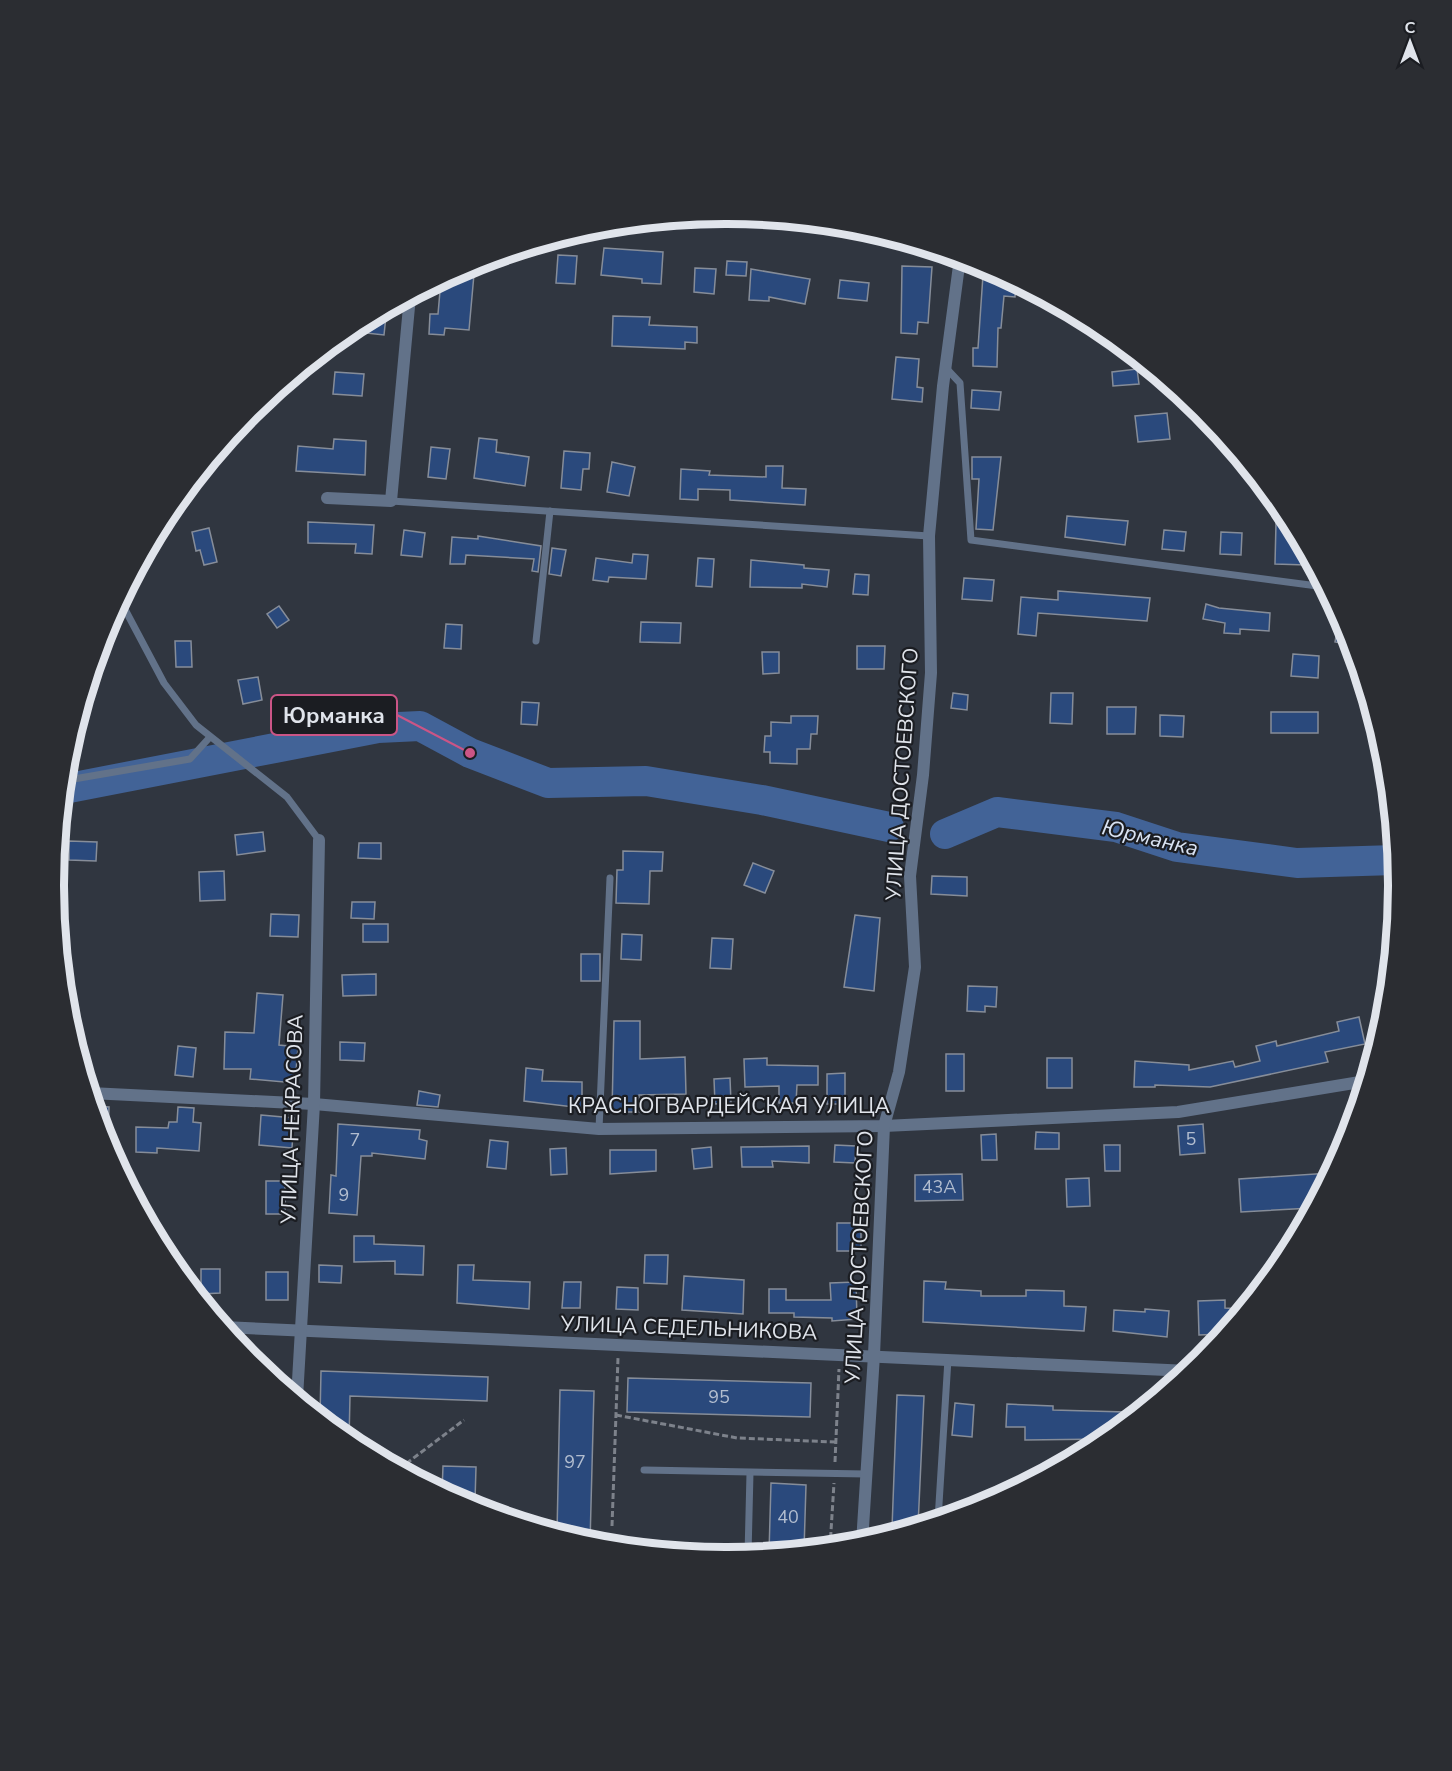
<svg xmlns="http://www.w3.org/2000/svg" width="1452" height="1771" font-family="'Nunito Sans',sans-serif">
<style>
.lines{fill:none;stroke-linecap:round;stroke-linejoin:round}
.river{stroke:#426397;stroke-width:30}
.building{fill:#2a497c;stroke:#868d99;stroke-width:1.5}
.path{stroke:#7d828b;stroke-width:3;stroke-dasharray:6 3;stroke-linecap:butt}
.lane{stroke:#627289;stroke-width:7}
.street{stroke:#627289;stroke-width:12}
.labels{text-anchor:middle;dominant-baseline:central;stroke-width:4.5;stroke-linejoin:round;paint-order:stroke}
.number-label{font-size:18px;fill:#b2bdcf}
.street-label{font-size:21px;fill:#e0e4eb;stroke:#1b1d22}
.water-label{font-size:22px;font-style:italic;fill:#d9e3f3;stroke:#1b1d22}
.rim{fill:none;stroke:#e0e4eb;stroke-width:8}
.leader{fill:none;stroke:#cb5586;stroke-width:2}
.callout-dot{fill:#cb5586;stroke:#1b1d22;stroke-width:2}
.callout{fill:#1b1d22;stroke:#cb5586;stroke-width:2}
.callout-label{font-size:22px;text-anchor:middle;font-weight:bold;fill:#e0e4eb}
</style>
<rect width="100%" height="100%" fill="#303640"/>
<g class="lines">
<!-- river -->
<g class="river">
<path d="M64,789l314,-61 42,-2 50,27 78,30 98,-2 116,19 127,27"/>
<path d="M945,834l52,-22 119,15 61,20 120,16 98,-3"/>
</g>
</g>
<!-- building -->
<g class="building">
<path d="M604,248l59,4 -2,32 -19,-1v-4l-41,-4z"/>
<path d="M558,255l19,1 -2,28 -19,-1z"/>
<path d="M727,261l20,1 -1,14 -20,-1z"/>
<path d="M475,263l-6,67 -24,-2 -1,7 -15,-1 1,-20h8l3,-34z"/>
<path d="M902,266l30,1 -4,56 -10,-1 -1,12 -16,-1z"/>
<path d="M695,268l21,1 -2,25 -20,-2z"/>
<path d="M751,269l59,10 -5,25 -36,-7v4l-20,-1z"/>
<path d="M983,275l23,2 10,5 -1,15 -11,-1 -3,32h-3l-1,39 -24,-1v-18h5z"/>
<path d="M840,280l29,3 -2,18 -29,-3z"/>
<path d="M375,315l11,1 -2,19 -36,-4z"/>
<path d="M613,316l37,1 -1,8 48,2v16l-12,-1v7l-73,-3z"/>
<path d="M896,357l23,2 -2,28 6,1 -1,14 -30,-3z"/>
<path d="M1137,369l2,15 -26,2 -1,-14z"/>
<path d="M335,372l29,2 -2,22 -29,-2z"/>
<path d="M972,390l29,2 -2,18 -28,-2z"/>
<path d="M1167,413l3,26 -32,3 -3,-26z"/>
<path d="M479,438l18,2 -1,12 33,5 -4,29 -51,-8z"/>
<path d="M334,439l32,2 -1,34 -69,-4 2,-25 35,3z"/>
<path d="M431,447l19,2 -4,30 -18,-2z"/>
<path d="M564,451l26,2 -1,16h-6l-2,21 -20,-2z"/>
<path d="M972,457h29l-8,73 -17,-1 3,-50h-7z"/>
<path d="M612,462l23,5 -6,29 -22,-4z"/>
<path d="M766,466h17l-1,22 24,1 -1,16 -75,-5v-10l-32,-1v11l-18,-1 1,-30 29,2 -1,4 57,2z"/>
<path d="M1067,516l61,5 -3,24 -60,-8z"/>
<path d="M308,522l66,3 -2,29 -17,-1 1,-9 -48,-1z"/>
<path d="M1276,523l15,1 15,28v13l-31,-1z"/>
<path d="M209,528l8,34 -13,3 -4,-15 -4,1 -4,-19z"/>
<path d="M404,530l21,3 -3,24 -21,-2z"/>
<path d="M1164,530l22,2 -2,19 -22,-2z"/>
<path d="M1221,532l21,1 -1,22 -21,-1z"/>
<path d="M478,536l63,10 -3,26 -6,-1 2,-12 -68,-4 -1,9h-15l2,-27 26,2z"/>
<path d="M552,548l14,2 -5,26 -12,-2z"/>
<path d="M633,554l15,1 -2,24 -37,-2 -1,5 -15,-2 3,-22 36,5z"/>
<path d="M698,558l16,1 -2,28 -16,-1z"/>
<path d="M751,560l53,5v3l25,2 -2,17 -25,-3v4l-52,-1z"/>
<path d="M855,574l14,1 -1,20 -15,-1z"/>
<path d="M964,578l30,2 -2,21 -30,-2z"/>
<path d="M1058,591l92,7 -3,23 -109,-8 -2,23 -18,-2 3,-37 37,3z"/>
<path d="M1206,604l13,4 51,5 -1,18 -29,-2v5l-16,-1 1,-10 -22,-4z"/>
<path d="M279,606l10,14 -12,8 -10,-14z"/>
<path d="M1340,615l7,14 5,16 -17,-3z"/>
<path d="M641,622l40,1 -1,20 -40,-1z"/>
<path d="M446,624l16,1 -1,24 -17,-1z"/>
<path d="M175,641h16l1,26h-16z"/>
<path d="M857,646h28l-1,23h-27z"/>
<path d="M762,652h17v21l-16,1z"/>
<path d="M1293,654l26,2 -1,22 -27,-2z"/>
<path d="M258,677l4,23 -19,4 -5,-24z"/>
<path d="M953,693l15,2 -1,15 -16,-2z"/>
<path d="M1051,693h22l-1,31 -22,-1z"/>
<path d="M522,702l17,1 -2,22 -16,-1z"/>
<path d="M1107,707h29l-1,27h-28z"/>
<rect x="1271" y="712" width="47" height="21"/>
<path d="M1160,715l24,1 -1,21 -23,-1z"/>
<path d="M791,716h27l-1,18h-6l-1,15h-13v15l-27,-1v-11h-6l1,-16h6v-14l20,1z"/>
<path d="M263,832l2,19 -28,4 -2,-20z"/>
<path d="M69,841l28,1 -1,19 -27,-1z"/>
<path d="M359,843h22v16l-23,-1z"/>
<path d="M623,851l40,1 -1,19h-12l-1,33 -33,-1 1,-33h6z"/>
<path d="M753,863l21,8 -9,22 -21,-8z"/>
<path d="M224,871l1,29 -25,1 -1,-29z"/>
<path d="M932,876l35,1v19l-36,-2z"/>
<path d="M352,902h23l-1,17 -23,-1z"/>
<path d="M271,914l28,1 -1,22 -28,-1z"/>
<path d="M855,915l25,3 -6,73 -30,-4z"/>
<rect x="363" y="924" width="25" height="18"/>
<path d="M622,934l20,1 -1,25 -20,-1z"/>
<path d="M712,938l21,1 -2,30 -21,-1z"/>
<rect x="581" y="954" width="19" height="27"/>
<path d="M376,974v21l-33,1 -1,-21z"/>
<path d="M968,986l29,1 -1,20 -11,-1v6l-18,-1z"/>
<path d="M257,993l26,2 -4,50 19,2 -3,36 -45,-4 1,-10h-27l1,-37 29,1z"/>
<path d="M1359,1017l6,27 -40,8 3,10 -118,25 -55,-2v2h-21l1,-26 54,4v5l44,-9 2,6 25,-6 -4,-15 20,-5 1,5 62,-15 -2,-9z"/>
<path d="M614,1021h26v38l45,-2 1,37 -47,1v17h-27z"/>
<path d="M340,1042l25,1 -1,18 -24,-1z"/>
<path d="M178,1046l18,2 -3,29 -18,-2z"/>
<rect x="946" y="1054" width="18" height="37"/>
<path d="M767,1058v7l51,1v19h-21l-1,18h-17v-17l-34,1 -1,-28z"/>
<rect x="1047" y="1058" width="25" height="30"/>
<path d="M526,1068l17,2 -1,11 40,1v26l-58,-7z"/>
<path d="M845,1073v31h-18v-30z"/>
<path d="M730,1078l1,25 -16,1 -1,-25z"/>
<path d="M419,1091l21,4 -2,12 -21,-2z"/>
<path d="M94,1106l15,1 -1,36 -3,-1z"/>
<path d="M178,1107l16,1 -1,14 8,1 -2,28 -42,-3v5l-21,-1v-25l32,1 1,-6h8z"/>
<path d="M261,1115l33,3 -2,30 -33,-3z"/>
<path d="M338,1124l82,6 -1,9 8,2 -2,18 -53,-6v3h-11l-4,59 -28,-2 2,-38 5,1z"/>
<path d="M1203,1124l2,29 -25,2 -2,-29z"/>
<path d="M1036,1132l23,1v16h-24z"/>
<path d="M996,1134l1,26h-15l-1,-25z"/>
<path d="M490,1140l18,2 -2,27 -19,-2z"/>
<path d="M835,1145l21,1 -1,17 -21,-1z"/>
<path d="M1104,1145h16v26h-15z"/>
<path d="M809,1146v17l-37,-2 1,6h-31l-1,-20z"/>
<path d="M711,1147l1,20 -18,2 -2,-20z"/>
<path d="M566,1148l1,26 -16,1 -1,-26z"/>
<path d="M610,1150h46v21l-46,3z"/>
<path d="M1330,1173l-18,35 -71,4 -2,-33z"/>
<path d="M962,1174l1,26 -48,1v-26z"/>
<path d="M1089,1178l1,28 -23,1 -1,-28z"/>
<rect x="266" y="1181" width="19" height="33"/>
<rect x="837" y="1223" width="24" height="28"/>
<path d="M354,1236h20v8l50,2 -1,29 -28,-1v-13l-41,1z"/>
<path d="M645,1255h23l-1,29 -23,-1z"/>
<path d="M319,1265l23,1 -1,17 -22,-1z"/>
<path d="M458,1265h16l-1,15 57,2 -1,27 -72,-6z"/>
<path d="M201,1269h19v24l-19,1z"/>
<rect x="266" y="1272" width="22" height="28"/>
<path d="M684,1276l60,4 -1,34 -61,-4z"/>
<path d="M924,1281l22,1 -1,7 36,2v5h45v-6l38,1v15l22,1 -2,24 -161,-9z"/>
<path d="M564,1282h17l-1,26h-18z"/>
<path d="M856,1282l1,37 -25,2v-3l-38,-1v-4h-25v-24h17v11h45l-1,-17z"/>
<path d="M617,1287l21,1v22l-22,-1z"/>
<path d="M1225,1300v8l19,1 -21,25 -24,1 -1,-34z"/>
<path d="M1145,1309l24,2 -2,26 -54,-6 1,-21 31,2z"/>
<path d="M321,1371l167,6 -1,24 -137,-5 -1,45 -29,-24z"/>
<path d="M628,1378l183,5 -1,34 -183,-5z"/>
<path d="M560,1390l34,1 -4,152 -33,-10z"/>
<path d="M897,1395l27,1 -6,130 -8,2h-18z"/>
<path d="M955,1403l19,2 -2,32 -20,-2z"/>
<path d="M1007,1404l46,2v4l73,2v10l-21,17 -80,1v-13h-19z"/>
<path d="M443,1466l33,1 -1,34 -18,-1 -15,-8z"/>
<path d="M771,1483l35,2 -2,65 -35,3z"/>
</g>
<g class="lines">
<!-- path -->
<g class="path">
<path d="M616,1415l121,23 99,4"/>
<path d="M835,1462l4,-93"/>
<path d="M399,1469l65,-49"/>
<path d="M612,1526l6,-168"/>
<path d="M830,1547l4,-64"/>
</g>
<!-- lane -->
<g class="lane">
<path d="M945,367l15,16 11,157 354,47"/>
<path d="M391,501l538,35"/>
<path d="M120,600l44,83 32,42 91,72 32,43"/>
<path d="M536,641l14,-130"/>
<path d="M65,778l3,2 122,-21 20,-22"/>
<path d="M599,1129l11,-251"/>
<path d="M644,1470l222,4"/>
<path d="M938,1520l10,-161"/>
<path d="M748,1555l2,-82"/>
</g>
<!-- street -->
<g class="street">
<path d="M327,498l64,3 19,-205"/>
<path d="M90,1093l224,11 285,25 285,-3 294,-14 188,-31"/>
<path d="M223,1327l966,44"/>
<path d="M297,1398l17,-294 5,-264"/>
<path d="M862,1543l12,-188 10,-229 15,-54 16,-105 -5,-91 13,-101 8,-102 -2,-137 14,-150 17,-128"/>
</g>
</g>
<g class="labels">
<!-- number labels -->
<g class="number-label">
<text x="1191" y="1139">5</text>
<text x="355" y="1140">7</text>
<text x="939" y="1187">43А</text>
<text x="344" y="1195">9</text>
<text x="719" y="1397">95</text>
<text x="575" y="1462">97</text>
<text x="788" y="1517">40</text>
</g>
<!-- street labels -->
<g class="street-label">
<text transform="translate(902 774) rotate(-86)">УЛИЦА ДОСТОЕВСКОГО</text>
<text x="729" y="1106">КРАСНОГВАРДЕЙСКАЯ УЛИЦА</text>
<text transform="translate(292 1119) rotate(-88)">УЛИЦА НЕКРАСОВА</text>
<text transform="translate(859 1257) rotate(-87)">УЛИЦА ДОСТОЕВСКОГО</text>
<text transform="translate(689 1328) rotate(2)">УЛИЦА СЕДЕЛЬНИКОВА</text>
</g>
<!-- water labels -->
<g class="water-label">
<text transform="translate(1150 838) rotate(13)">Юрманка</text>
</g>
</g>
<!-- crop -->
<path d="M0 0H1452V1771H0ZM725 224H727A661 661 0 0 1 1388 885V886A661 661 0 0 1 727 1547H725A661 661 0 0 1 64 886V885A661 661 0 0 1 725 224Z" fill="#2b2d32" fill-rule="evenodd"/>
<path class="rim" d="M725 224H727A661 661 0 0 1 1388 885V886A661 661 0 0 1 727 1547H725A661 661 0 0 1 64 886V885A661 661 0 0 1 725 224Z"/>
<!-- callouts -->
<path class="leader" d="M470 753L397 715"/>
<circle class="callout-dot" cx="470" cy="753" r="6"/>
<rect class="callout" x="271" y="695" width="126" height="40" rx="6"/>
<g class="callout-label">
<text x="334" y="723">Юрманка</text>
</g>
<!-- north arrow -->
<g transform="translate(1410 42)" stroke="#1b1d22" stroke-width="4.5" paint-order="stroke">
<path d="M0-4.5L10 22L0 15L-10 22Z" fill="#e0e4eb"/>
<text y="-9" font-size="16" font-weight="bold" text-anchor="middle" fill="#e0e4eb">С</text>
</g>
</svg>
